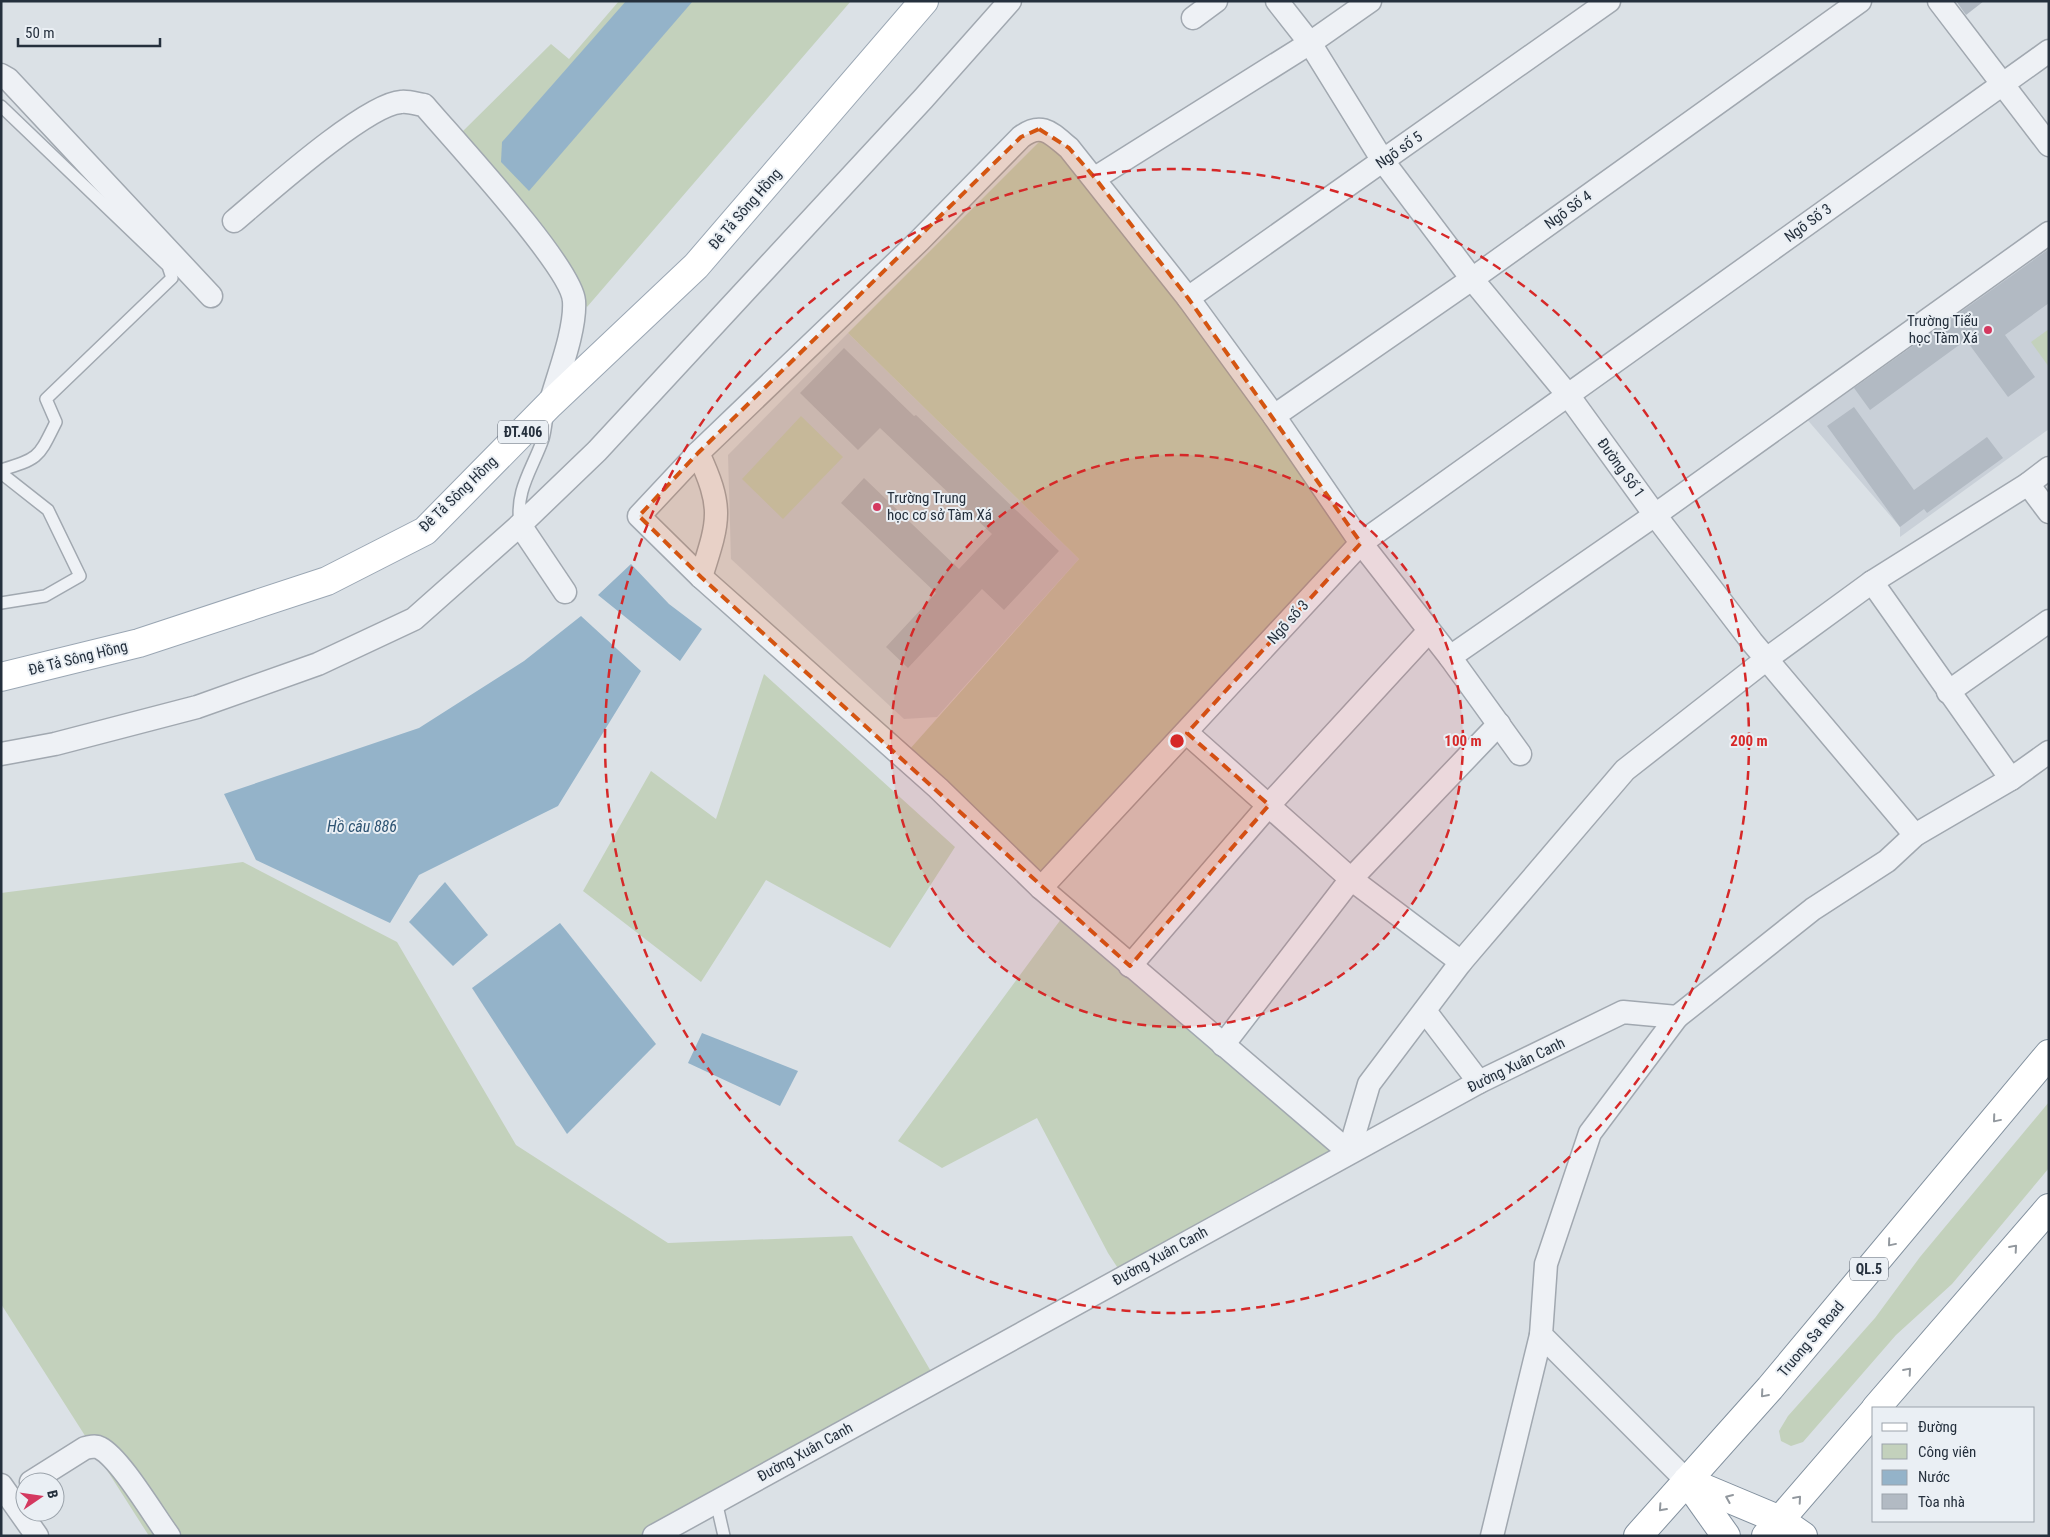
<svg xmlns="http://www.w3.org/2000/svg" width="2050" height="1537" font-family="'Roboto Condensed',sans-serif">
<style>
.built{fill:#c9d0d8}
.green{fill:#c3d1bc}
.water{fill:#94b3c9}
.building{fill:#b2bac3}
.lines{fill:none;stroke-linecap:round;stroke-linejoin:round}
.service-casing{stroke:#a1a8b0;stroke-width:14}
.minor-casing{stroke:#a1a8b0;stroke-width:25}
.primary-casing{stroke:#9aa6b3;stroke-width:30}
.trunk-casing{stroke:#82909e;stroke-width:30}
.service{stroke:#eef1f5;stroke-width:11}
.minor{stroke:#eef1f5;stroke-width:22}
.primary{stroke:#fff;stroke-width:28}
.trunk{stroke:#fff;stroke-width:28}
.oneway{stroke:#92989e}
.marked{fill:#d45511;fill-opacity:0.2;stroke:#d45511;stroke-width:4;stroke-dasharray:10 6;stroke-linejoin:round}
.ring{fill:none;stroke:#d62828;stroke-width:2.5;stroke-dasharray:9 6}
.poi-dot{fill:#d4385f;stroke:#eaeff4;stroke-width:2}
.labels{text-anchor:middle;dominant-baseline:central;stroke-width:4;stroke-linejoin:round;paint-order:stroke}
.shield{fill:#eaeff4;stroke:#606974;stroke-width:1}
.shield-label{font-size:14px;font-weight:bold;fill:#25303d}
.street-label{font-size:15px;fill:#25303d;stroke:#eaeff4}
.poi-label{font-size:15px;fill:#25303d;stroke:#eaeff4;text-anchor:end}
.water-label{font-size:16px;font-style:italic;fill:#2d5372;stroke:#eaeff4}
.centre{fill:#d62828;stroke:#eaeff4;stroke-width:2.5}
.ring-label{font-size:15px;text-anchor:middle;font-weight:bold;fill:#d62828;stroke:#eaeff4;stroke-width:4;stroke-linejoin:round;paint-order:stroke}
</style>
<rect width="100%" height="100%" fill="#dbe1e6"/>
<!-- built -->
<g class="built">
<path d="M2049,244v185l-149,108v-10l-95,-110z"/>
<path d="M848,333l231,226 -142,158 -33,2 -173,-160 -3,-104z"/>
</g>
<!-- green -->
<g class="green">
<path d="M619,1h232l-264,306 -125,-175 89,-88 18,15z"/>
<path d="M1049,132l312,411 -320,345 -132,-138 170,-191 -231,-226z"/>
<path d="M2049,329v38l-18,-25z"/>
<path d="M801,416l42,41 -60,62 -41,-40z"/>
<path d="M764,674l191,173 -65,101 -124,-68 -65,102 -118,-91 68,-120 65,48z"/>
<path d="M243,862l154,80 119,203 152,98 184,-7 84,144 -282,156h-505l-148,-232v-411z"/>
<path d="M1067,911l282,241 -226,124 -15,-23 -71,-135 -95,50 -44,-27z"/>
<path d="M2049,1102v66l-97,116 -56,51 -93,107 -12,4 -10,-5 -2,-10 9,-15 87,-98 45,-61z"/>
</g>
<!-- water -->
<g class="water">
<path d="M626,1h67l-164,190 -28,-29 1,-20z"/>
<path d="M631,564l38,40 33,25 -22,32 -82,-66z"/>
<path d="M581,616l60,55 -83,135 -139,69 -29,48 -134,-63 -32,-66 195,-66 105,-67z"/>
<path d="M445,882l43,53 -35,31 -44,-44z"/>
<path d="M560,923l96,121 -89,90 -95,-146z"/>
<path d="M702,1033l96,38 -18,35 -92,-43z"/>
</g>
<!-- building -->
<g class="building">
<path d="M1956,1h28l-18,14z"/>
<path d="M2049,249v54l-44,32 30,42 -27,20 -42,-57 -96,70 -16,-22z"/>
<path d="M844,348l70,68 2,-1 143,136 -55,59 -22,-21 -74,79 -22,-21 50,-54 -95,-90 23,-25 95,91 33,-35 -112,-106 -22,22 -58,-57z"/>
<path d="M1854,407l60,83 73,-53 16,21 -76,55 -3,-4 -24,18 -73,-101z"/>
</g>
<g class="lines">
<!-- service casing -->
<g class="service-casing">
<g id="service">
<path d="M1,106l167,160 4,12 -126,121 10,23c-18,36 -16,36 -55,48"/>
<path d="M1,473l47,37 32,66 -35,20 -44,7"/>
<path d="M520,525c-5,-35 12,-55 23,-86 2,-7 3,-16 4,-23"/>
<path d="M716,1501l8,35"/>
</g>
</g>
<!-- minor casing -->
<g class="minor-casing">
<g id="minor">
<path d="M1277,1l33,42 73,118 89,118 96,116 87,120 97,127 163,193"/>
<path d="M1939,1l110,144"/>
<path d="M1193,18l23,-17"/>
<path d="M1,75l7,4 203,217"/>
<path d="M1095,178l215,-135 60,-42"/>
<path d="M234,221c31,-26 132,-117 167,-119 7,-1 16,2 23,3 28,33 148,162 150,196 2,29 -16,74 -24,103"/>
<path d="M1188,298l421,-297"/>
<path d="M1274,416l198,-137 388,-278"/>
<path d="M698,453c26,56 21,67 3,124"/>
<path d="M2028,484l21,28"/>
<path d="M520,525l45,67"/>
<path d="M1872,582l139,197"/>
<path d="M1450,657l205,-142 394,-282"/>
<path d="M1948,692l101,-71"/>
<path d="M1187,733l164,146 110,83"/>
<path d="M1,754l54,-10 142,-37 121,-43 96,-45 106,-94 77,-74 326,-352 87,-98"/>
<path d="M1520,754l-70,-97 -89,-114 -87,-127 -86,-118 -119,-150c-17,-14 -27,-27 -48,-11l-102,104 -221,212 -59,63 62,61 237,211 103,100 308,264 20,-68 92,-122 164,-192 143,-112 104,-76 156,-98 21,-16"/>
<path d="M1041,888l320,-345 688,-492"/>
<path d="M1130,966l139,-161 159,-173"/>
<path d="M1425,1011l54,71"/>
<path d="M1223,1045l128,-166 148,-155"/>
<path d="M1687,1481l-146,-146 5,-71 44,-131 87,-116 136,-108 74,-48 28,-26 96,-56 38,-27"/>
<path d="M31,1482l54,-34c6,-1 10,-3 15,0 20,10 54,68 69,88"/>
<path d="M1,1485l36,51"/>
<path d="M654,1536l825,-454 144,-70 54,5"/>
<path d="M1492,1536l49,-201"/>
</g>
</g>
<!-- primary casing -->
<g class="primary-casing">
<path id="primary" d="M1,677l138,-34 188,-62 98,-50 125,-127 146,-138 228,-265"/>
</g>
<!-- trunk casing -->
<g class="trunk-casing">
<g id="trunk">
<path d="M1876,1408l173,-200"/>
<path d="M1687,1481l93,39 23,16"/>
<path d="M1687,1481l39,55"/>
<path d="M1638,1536l132,-148 279,-334"/>
<path d="M1766,1536l108,-125"/>
</g>
</g>
<!-- service -->
<use href="#service" class="service"/>
<!-- minor -->
<use href="#minor" class="minor"/>
<!-- primary -->
<use href="#primary" class="primary"/>
<!-- trunk -->
<use href="#trunk" class="trunk"/>
</g>
<!-- one-way arrows -->
<defs><path id="oneway-chevron" d="M-2-3.5L2.5 0L-2 3.5" fill="none" stroke-width="1.6" stroke-linecap="round" stroke-linejoin="round" transform="scale(1.25)"/></defs>
<g class="oneway">
<use href="#oneway-chevron" transform="translate(1996 1119) rotate(130)"/>
<use href="#oneway-chevron" transform="translate(1891 1243) rotate(130)"/>
<use href="#oneway-chevron" transform="translate(2014 1248) rotate(-49)"/>
<use href="#oneway-chevron" transform="translate(1908 1371) rotate(-49)"/>
<use href="#oneway-chevron" transform="translate(1764 1394) rotate(131)"/>
<use href="#oneway-chevron" transform="translate(1729 1498) rotate(-157)"/>
<use href="#oneway-chevron" transform="translate(1798 1499) rotate(-49)"/>
<use href="#oneway-chevron" transform="translate(1662 1508) rotate(132)"/>
</g>
<!-- marked area -->
<path class="marked" d="M1039,129l30,19 26,30 93,120 173,245 -174,190 82,72 -139,161 -429,-389 -62,-61 59,-63 323,-316z"/>
<!-- distance rings -->
<circle cx="1177" cy="741" r="286" fill="#d62828" fill-opacity=".12"/>
<g class="ring">
<circle cx="1177" cy="741" r="286"/>
<circle cx="1177" cy="741" r="572"/>
</g>
<!-- markers -->
<g class="poi-dot">
<circle cx="1988" cy="330" r="5"/>
<circle cx="877" cy="507" r="5"/>
</g>
<g class="labels">
<!-- shield labels -->
<g class="shield">
<rect x="498" y="420.5" width="50" height="23" rx="4"/>
<rect x="1850" y="1257.5" width="38" height="23" rx="4"/>
</g>
<g class="shield-label">
<text x="523" y="432">ĐT.406</text>
<text x="1869" y="1269">QL.5</text>
</g>
<!-- street labels -->
<g class="street-label">
<text transform="translate(1399 150) rotate(-35)">Ngõ số 5</text>
<text transform="translate(745 209) rotate(-49)">Đê Tả Sông Hồng</text>
<text transform="translate(1568 210) rotate(-36)">Ngõ Số 4</text>
<text transform="translate(1808 223) rotate(-36)">Ngõ Số 3</text>
<text transform="translate(1621 468) rotate(54)">Đường Số 1</text>
<text transform="translate(458 494) rotate(-44)">Đê Tả Sông Hồng</text>
<text transform="translate(1288 622) rotate(-48)">Ngõ số 3</text>
<text transform="translate(78 658) rotate(-14)">Đê Tả Sông Hồng</text>
<text transform="translate(1516 1065) rotate(-26)">Đường Xuân Canh</text>
<text transform="translate(1160 1256) rotate(-29)">Đường Xuân Canh</text>
<text transform="translate(1811 1339) rotate(-50)">Truong Sa Road</text>
<text transform="translate(805 1452) rotate(-29)">Đường Xuân Canh</text>
</g>
<!-- poi labels -->
<g class="poi-label">
<text x="1978" y="321">Trường Tiểu<tspan x="1978" dy="17">học Tàm Xá</tspan></text>
<text x="887" y="498" text-anchor="start">Trường Trung<tspan x="887" dy="17">học cơ sở Tàm Xá</tspan></text>
</g>
<!-- water labels -->
<g class="water-label">
<text x="362" y="826">Hồ câu 886</text>
</g>
</g>
<circle cx="1177" cy="741" r="8" class="centre"/>
<g class="ring-label">
<text x="1463" y="746">100 m</text>
<text x="1749" y="746">200 m</text>
</g>
<!-- border -->
<rect width="2050" height="1537" fill="none" stroke="#25303d" stroke-width="5"/>
<!-- legend -->
<rect x="1872" y="1407" width="162" height="115" fill="#eaeff4" stroke="#9ba3ab"/>
<rect x="1882" y="1423" width="25" height="8" fill="#ffffff" stroke="#9ba3ab"/>
<text x="1918" y="1432" font-size="15" fill="#25303d">Đường</text>
<rect x="1882" y="1444" width="25" height="15" fill="#c3d1bc" stroke="#9ba3ab"/>
<text x="1918" y="1457" font-size="15" fill="#25303d">Công viên</text>
<rect x="1882" y="1470" width="25" height="15" fill="#94b3c9" stroke="#9ba3ab"/>
<text x="1918" y="1482" font-size="15" fill="#25303d">Nước</text>
<rect x="1882" y="1494" width="25" height="15" fill="#b2bac3" stroke="#9ba3ab"/>
<text x="1918" y="1507" font-size="15" fill="#25303d">Tòa nhà</text>
<!-- north arrow -->
<g transform="translate(40 1497) rotate(77)"><circle r="24" fill="#eaeff4" stroke="#9ba3ab"/>
<path d="M0-4L9 19L0 12L-9 19Z" fill="#d4385f"/>
<text y="-8" font-size="14" font-weight="bold" text-anchor="middle" fill="#25303d">B</text>
</g>
<!-- scale -->
<path d="M18 38v8h142v-8" fill="none" stroke="#25303d" stroke-width="2.5"/>
<text x="25" y="38" font-size="15" fill="#25303d" stroke="#eaeff4" stroke-width="4" paint-order="stroke">50 m</text>
</svg>
